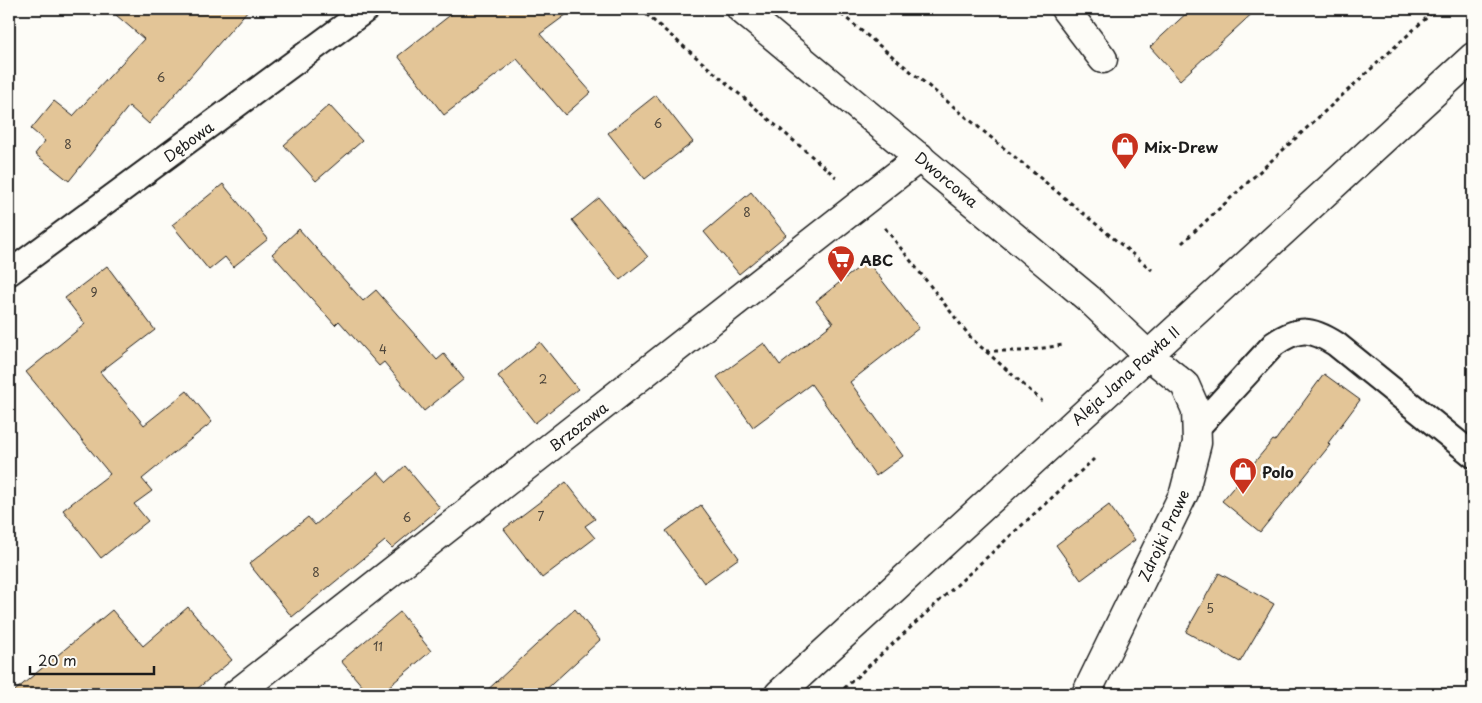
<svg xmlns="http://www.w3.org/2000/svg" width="1482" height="703" font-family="'Playpen Sans',sans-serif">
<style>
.building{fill:#e3c597;stroke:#1c1c1c}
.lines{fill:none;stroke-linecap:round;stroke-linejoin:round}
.service-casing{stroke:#1c1c1c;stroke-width:28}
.minor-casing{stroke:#1c1c1c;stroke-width:31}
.tertiary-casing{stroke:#1c1c1c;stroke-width:31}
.secondary-casing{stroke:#1c1c1c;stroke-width:31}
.path{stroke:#1c1c1c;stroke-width:3;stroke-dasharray:4 4;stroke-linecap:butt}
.service{stroke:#fdfcf7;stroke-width:24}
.minor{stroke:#fdfcf7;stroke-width:28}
.tertiary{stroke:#fdfcf7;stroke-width:28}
.secondary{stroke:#fdfcf7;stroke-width:28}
.labels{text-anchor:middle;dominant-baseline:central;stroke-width:5;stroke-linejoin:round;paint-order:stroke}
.number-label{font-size:12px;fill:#4e463b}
.street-label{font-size:15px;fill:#1c1c1c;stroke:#fdfcf7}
.poi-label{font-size:15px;font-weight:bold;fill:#1c1c1c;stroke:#fdfcf7;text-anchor:start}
</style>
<rect width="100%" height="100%" fill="#fdfcf7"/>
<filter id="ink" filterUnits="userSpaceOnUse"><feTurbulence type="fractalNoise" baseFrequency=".02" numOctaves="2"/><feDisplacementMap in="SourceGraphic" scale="10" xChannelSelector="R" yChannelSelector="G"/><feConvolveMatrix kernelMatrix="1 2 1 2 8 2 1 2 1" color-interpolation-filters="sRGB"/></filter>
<g filter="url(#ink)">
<!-- building -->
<g class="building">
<path d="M109,9h140l-100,115 -20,-18 -60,75 -34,-27 10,-13 -14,-12 23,-28 19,15 71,-77z"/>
<path d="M458,9h116l-34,25 51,58 -26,23 -48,-56 -73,56 -46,-59z"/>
<path d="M1191,9h66l-77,71 -30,-33z"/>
<path d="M656,95l37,47 -48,37 -37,-46z"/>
<path d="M329,105l33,36 -46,40 -32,-36z"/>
<path d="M223,184l45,55 -35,28 -8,-10 -16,13 -37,-45z"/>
<path d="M751,192l35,43 -47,39 -35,-42z"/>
<path d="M599,198l49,59 -28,23 -48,-60z"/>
<path d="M299,229l64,72 13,-11 61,70 7,-6 20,25 -40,32 -40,-49 -5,4 -40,-45 -4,4 -63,-71z"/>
<path d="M867,261l52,67 -69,54 53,74 -27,20 -65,-92 -58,43 -36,-50 47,-34 16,22 53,-42 -17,-22z"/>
<path d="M107,266l48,64 -55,42 44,53 43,-34 25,31 -70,57 10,12 -18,13 14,17 -47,37 -38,-48 47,-36 -84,-102 59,-48 -20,-26z"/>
<path d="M540,342l38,47 -43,34 -37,-47z"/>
<path d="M1324,374l36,26 -32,43 2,2 -70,87 -38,-31 51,-61 2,1z"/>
<path d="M405,466l35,42 -48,40 -7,-7 -93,76 -43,-53 59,-47 7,8 63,-53 9,10z"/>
<path d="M566,482l29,37 -10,7 10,12 -53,40 -38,-49z"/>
<path d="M701,505l38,53 -35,25 -38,-52z"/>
<path d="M1109,505l26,35 -54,40 -25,-35z"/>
<path d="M1219,573l55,31 -34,58 -54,-30z"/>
<path d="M188,607l44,53 -41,34h-180l101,-84 31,36z"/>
<path d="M575,609l25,31 -59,54h-58z"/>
<path d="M400,612l31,39 -51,43h-11l-28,-33z"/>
</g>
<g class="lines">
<!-- service casing -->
<g class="service-casing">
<g id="service">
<path d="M9,273l358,-264"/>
<path d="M1198,427l76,-83c25,-17 37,-16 62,0l137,111"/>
</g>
</g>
<!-- minor casing -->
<g class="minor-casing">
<g id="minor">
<path d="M1065,9l38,50"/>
<path d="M236,694l684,-537"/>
<path d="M1086,694l98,-201 13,-50 -1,-33 -11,-25 -37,-30"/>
</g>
</g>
<!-- tertiary casing -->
<g class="tertiary-casing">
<path id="tertiary" d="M741,9l348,290 59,56"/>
</g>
<!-- secondary casing -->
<g class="secondary-casing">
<path id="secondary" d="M779,694l694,-637"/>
</g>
<!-- path -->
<g class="path">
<path d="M640,9l196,168"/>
<path d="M835,9l317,261"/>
<path d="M885,228l87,111 70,62"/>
<path d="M1182,243l254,-234"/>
<path d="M986,351h38l39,-6"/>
<path d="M838,694l256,-235"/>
</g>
<!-- service -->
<use href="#service" class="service"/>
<!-- minor -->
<use href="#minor" class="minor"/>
<!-- tertiary -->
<use href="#tertiary" class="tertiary"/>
<!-- secondary -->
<use href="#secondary" class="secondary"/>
</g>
</g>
<!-- icons -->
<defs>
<g id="shop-pin" transform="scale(1.4375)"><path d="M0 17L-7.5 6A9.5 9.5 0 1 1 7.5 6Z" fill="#c8321e" stroke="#fdfcf7"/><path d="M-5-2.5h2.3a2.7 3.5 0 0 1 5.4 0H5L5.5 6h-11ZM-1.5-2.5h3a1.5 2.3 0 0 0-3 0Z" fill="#fff"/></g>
<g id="supermarket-pin" transform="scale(1.4375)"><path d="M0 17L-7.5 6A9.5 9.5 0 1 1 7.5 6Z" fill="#c8321e" stroke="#fdfcf7"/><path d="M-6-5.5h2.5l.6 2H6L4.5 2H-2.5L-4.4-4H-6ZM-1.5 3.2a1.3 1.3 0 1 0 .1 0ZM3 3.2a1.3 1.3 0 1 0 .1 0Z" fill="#fff"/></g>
</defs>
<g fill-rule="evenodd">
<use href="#shop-pin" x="1125" y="146"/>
<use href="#supermarket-pin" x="841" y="259"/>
<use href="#shop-pin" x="1243" y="471"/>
</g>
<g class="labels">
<!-- number labels -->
<g class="number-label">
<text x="161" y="77">6</text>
<text x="658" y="123">6</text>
<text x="68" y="144">8</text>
<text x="747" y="212">8</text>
<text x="94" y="292">9</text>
<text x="383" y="349">4</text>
<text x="543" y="379">2</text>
<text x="541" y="516">7</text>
<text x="407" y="517">6</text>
<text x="316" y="572">8</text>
<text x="1210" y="608">5</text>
<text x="378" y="646">11</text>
</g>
<!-- street labels -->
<g class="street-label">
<text transform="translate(188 141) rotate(-36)">Dębowa</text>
<text transform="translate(947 179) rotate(40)">Dworcowa</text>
<text transform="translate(1125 375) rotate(-42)">Aleja Jana Pawła II</text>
<text transform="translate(578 426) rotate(-38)">Brzozowa</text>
<text transform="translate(1163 535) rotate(-65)">Zdrojki Prawe</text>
</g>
<!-- poi labels -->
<g class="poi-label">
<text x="1144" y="146">Mix-Drew</text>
<text x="860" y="259">ABC</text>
<text x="1262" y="471">Polo</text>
</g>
</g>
<!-- margin -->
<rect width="1482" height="703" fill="none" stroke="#fdfcf7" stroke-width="30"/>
<rect x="15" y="15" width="1452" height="673" fill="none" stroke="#1c1c1c" stroke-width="2" filter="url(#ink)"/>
<!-- scale -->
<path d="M30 666v8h124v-8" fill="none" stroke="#1c1c1c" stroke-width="2.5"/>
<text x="38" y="666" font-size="15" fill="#1c1c1c" stroke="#fdfcf7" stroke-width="4" paint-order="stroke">20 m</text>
</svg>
